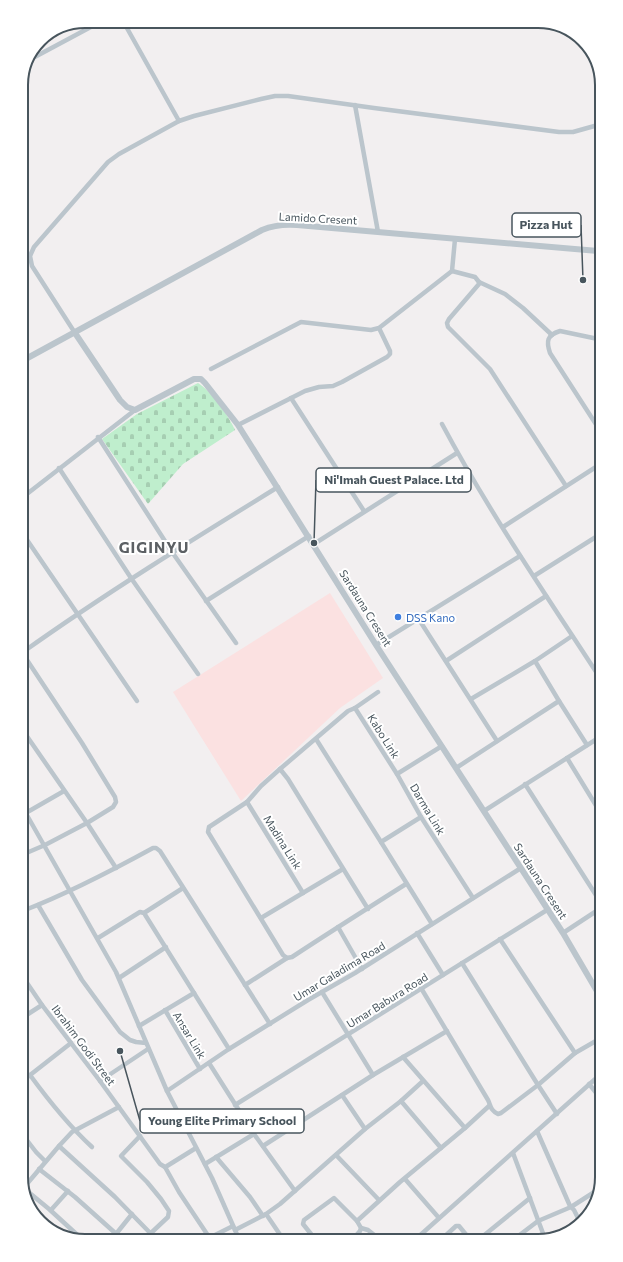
<svg xmlns="http://www.w3.org/2000/svg" width="623" height="1262" font-family="Commissioner,sans-serif">
<style>
.medical{fill:#fbe1e1}
.cemetery{fill:url(#cemetery-stones)}
.lines{fill:none;stroke-linecap:round;stroke-linejoin:round}
.minor{stroke:#bbc5cc;stroke-width:4.5}
.tertiary{stroke:#bbc5cc;stroke-width:6}
.shop-dot{fill:#3f7fe0;stroke:#fff;stroke-width:1.5}
.labels{text-anchor:middle;dominant-baseline:central;stroke-width:4;stroke-linejoin:round;paint-order:stroke}
.street-label{font-size:11px;fill:#48555d;stroke:#fff}
.shop-label{font-size:11px;fill:#366cbe;stroke:#fff;text-anchor:start}
.district-label{font-size:15px;font-weight:bold;letter-spacing:1px;fill:#5c6064;stroke:#fff}
.rim{fill:none;stroke:#48555d;stroke-width:2}
.leader{fill:none;stroke:#48555d;stroke-width:1.5}
.callout-dot{fill:#48555d;stroke:#fff;stroke-width:1.5}
.callout{fill:#fff;stroke:#48555d;stroke-width:1.5}
.callout-label{font-size:12px;text-anchor:middle;font-weight:bold;fill:#48555d}
</style>
<defs>
<pattern id="cemetery-stones" width="16" height="16" patternUnits="userSpaceOnUse"><rect width="16" height="16" fill="#bfeecd"/><path d="M2 7V4a2 2 0 0 1 4 0v3zM10 15v-3a2 2 0 0 1 4 0v3z" fill="#a6ceb2"/></pattern>
</defs>
<rect width="100%" height="100%" fill="#f2eff0"/>
<!-- medical -->
<path class="medical" d="M330,593l53,85 -43,30 -99,93 -68,-109z"/>
<!-- cemetery -->
<path class="cemetery" d="M198,383c13,8 31,33 37,47l-52,34 -35,40 -46,-65 35,-25z"/>
<g class="lines">
<!-- minor -->
<g class="minor">
<path d="M123,21l56,100"/>
<path d="M31,59l71,-38"/>
<path d="M355,105l23,127"/>
<path d="M452,271l23,6 4,5 26,12 18,14 29,27"/>
<path d="M479,282v2l-30,35 -2,4 1,4 42,42 76,117"/>
<path d="M75,333l-43,-67 -2,-10 4,-9 74,-85 11,-8 60,-33 15,-5 67,-17 14,-3h13l86,12 185,24h14l25,-7"/>
<path d="M598,339l-38,-8c-13,4 -14,10 -10,22l49,76"/>
<path d="M211,369l90,-47 70,8 8,-2 73,-57 3,-32"/>
<path d="M291,398l73,113"/>
<path d="M442,424c47,88 104,171 158,254"/>
<path d="M238,425l67,-34 14,-4 14,-1 9,-4 45,-25 3,-3v-3l-11,-23"/>
<path d="M98,437l74,115 64,91"/>
<path d="M59,468l72,110 67,96"/>
<path d="M23,497l112,-87"/>
<path d="M503,527l96,-62"/>
<path d="M23,534l114,167"/>
<path d="M314,544l143,-91"/>
<path d="M534,576l65,-41"/>
<path d="M206,601l103,-65"/>
<path d="M418,618l79,123"/>
<path d="M376,645l144,-89"/>
<path d="M23,652c83,-59 169,-112 255,-165"/>
<path d="M23,654l59,89 33,54 1,5 -3,5 -26,16 -42,22 -21,9"/>
<path d="M446,661l100,-65"/>
<path d="M535,661l24,40 28,44"/>
<path d="M471,699l64,-38 37,-25"/>
<path d="M355,708l42,66"/>
<path d="M24,732l63,91 29,45"/>
<path d="M316,739l65,103"/>
<path d="M442,746l-45,28 24,43 52,81"/>
<path d="M567,758l33,54"/>
<path d="M456,768l103,-67"/>
<path d="M280,769l68,-58 7,-3 23,-16"/>
<path d="M525,784l76,119"/>
<path d="M247,802l56,91"/>
<path d="M24,810l92,162 51,119 45,87 27,61"/>
<path d="M484,811l116,-74"/>
<path d="M24,814l40,-23"/>
<path d="M421,817l-40,25 51,82"/>
<path d="M38,905l44,75 38,52 10,8 6,2 10,1"/>
<path d="M368,909l-80,-130 -8,-10 -19,17 -14,16 -38,25 -1,5 75,123 4,3 5,-1c38,-25 76,-49 114,-73"/>
<path d="M25,910c44,-17 86,-39 128,-62h3l4,3 110,173"/>
<path d="M144,913l39,-25"/>
<path d="M261,918l82,-49"/>
<path d="M338,927l24,42"/>
<path d="M417,933l26,42"/>
<path d="M563,933l38,-25"/>
<path d="M98,938l42,-26 4,1 85,136"/>
<path d="M500,939l75,114"/>
<path d="M119,978l47,-31"/>
<path d="M25,980l17,25 58,76 60,83 5,3 2,-1 29,-18"/>
<path d="M245,985l42,-27"/>
<path d="M421,988l67,112c3,6 2,10 10,14l3,-1 37,-28 -76,-122"/>
<path d="M322,992l51,83"/>
<path d="M165,1010l35,59"/>
<path d="M25,1016l17,-11"/>
<path d="M139,1026l55,-33"/>
<path d="M403,1057l62,71 24,-22"/>
<path d="M209,1063l45,71 41,57"/>
<path d="M30,1075c19,26 38,50 62,72"/>
<path d="M25,1079l46,-36"/>
<path d="M100,1081l48,-32"/>
<path d="M589,1084l13,16"/>
<path d="M167,1091l62,-42 79,-49 47,-27 166,-105"/>
<path d="M342,1095l23,34"/>
<path d="M401,1101l40,47"/>
<path d="M235,1105l312,-195"/>
<path d="M557,1114l-19,-29 37,-32 26,-15"/>
<path d="M537,1131l33,75 4,4 6,12"/>
<path d="M140,1136l-19,20 26,26 14,17 8,12 -1,6 -17,16"/>
<path d="M26,1139l10,13 9,9"/>
<path d="M59,1146l56,51 42,43"/>
<path d="M263,1146l110,-71 74,-44"/>
<path d="M513,1153l31,83"/>
<path d="M336,1155l43,45"/>
<path d="M599,1156l3,-3"/>
<path d="M216,1157l34,40 13,19"/>
<path d="M205,1164l49,-30"/>
<path d="M165,1167l14,25 30,45"/>
<path d="M39,1169l36,28 48,43"/>
<path d="M405,1179l34,39"/>
<path d="M26,1185l33,-39 13,-14 47,-25"/>
<path d="M26,1190l23,19 35,32"/>
<path d="M51,1210l17,-19"/>
<path d="M266,1214l17,25"/>
<path d="M357,1221l43,-39 65,-54"/>
<path d="M361,1228l7,2 10,8"/>
<path d="M235,1230l31,-16 14,-10 85,-75 36,-28 22,-20"/>
<path d="M444,1237l12,-11h3l9,11"/>
<path d="M482,1237l48,-39"/>
<path d="M517,1237l21,-16 33,-14 28,-18"/>
<path d="M417,1238l185,-165"/>
<path d="M315,1239l-12,-15 1,-4 30,-22 23,23 4,7 -1,3 -6,7"/>
<path d="M205,1240l28,-14"/>
<path d="M108,1241l8,-7 16,-20"/>
</g>
<!-- tertiary -->
<g class="tertiary">
<path d="M75,333l45,67 7,7 8,3 59,-31h7l4,4 33,42 138,220 187,288 38,65"/>
<path d="M22,361l240,-131c12,-5 22,-6 35,-5l301,26"/>
</g>
</g>
<!-- markers -->
<circle class="shop-dot" cx="398" cy="617" r="4"/>
<g class="labels">
<!-- street labels -->
<g class="street-label">
<text transform="translate(318 218) rotate(3)">Lamido Cresent</text>
<text transform="translate(366 608) rotate(58)">Sardauna Cresent</text>
<text transform="translate(384 736) rotate(58)">Kabo Link</text>
<text transform="translate(428 809) rotate(59)">Darma Link</text>
<text transform="translate(283 842) rotate(58)">Madina Link</text>
<text transform="translate(541 881) rotate(57)">Sardauna Cresent</text>
<text transform="translate(339 971) rotate(-31)">Umar Galadima Road</text>
<text transform="translate(387 1000) rotate(-32)">Umar Babura Road</text>
<text transform="translate(190 1035) rotate(59)">Ansar Link</text>
<text transform="translate(84 1045) rotate(53)">Ibrahim Godi Street</text>
</g>
<!-- shop labels -->
<g class="shop-label">
<text x="406" y="617">DSS Kano</text>
</g>
<!-- district labels -->
<g class="district-label">
<text x="154" y="547">GIGINYU</text>
</g>
</g>
<!-- crop -->
<path d="M0 0H623V1262H0ZM85 28H538A57 57 0 0 1 595 85V1177A57 57 0 0 1 538 1234H85A57 57 0 0 1 28 1177V85A57 57 0 0 1 85 28Z" fill="#fff" fill-rule="evenodd"/>
<path class="rim" d="M85 28H538A57 57 0 0 1 595 85V1177A57 57 0 0 1 538 1234H85A57 57 0 0 1 28 1177V85A57 57 0 0 1 85 28Z"/>
<!-- callouts -->
<path class="leader" d="M583 280L581 225M314 543L316 480M120 1051L140 1121"/>
<g class="callout-dot">
<circle cx="583" cy="280" r="4"/>
<circle cx="314" cy="543" r="4"/>
<circle cx="120" cy="1051" r="4"/>
</g>
<g class="callout">
<rect x="512" y="213" width="69" height="24" rx="4"/>
<rect x="316" y="468" width="155" height="24" rx="4"/>
<rect x="140" y="1109" width="164" height="24" rx="4"/>
</g>
<g class="callout-label">
<text x="546" y="229">Pizza Hut</text>
<text x="394" y="484">Ni'Imah Guest Palace. Ltd</text>
<text x="222" y="1125">Young Elite Primary School</text>
</g>
</svg>
